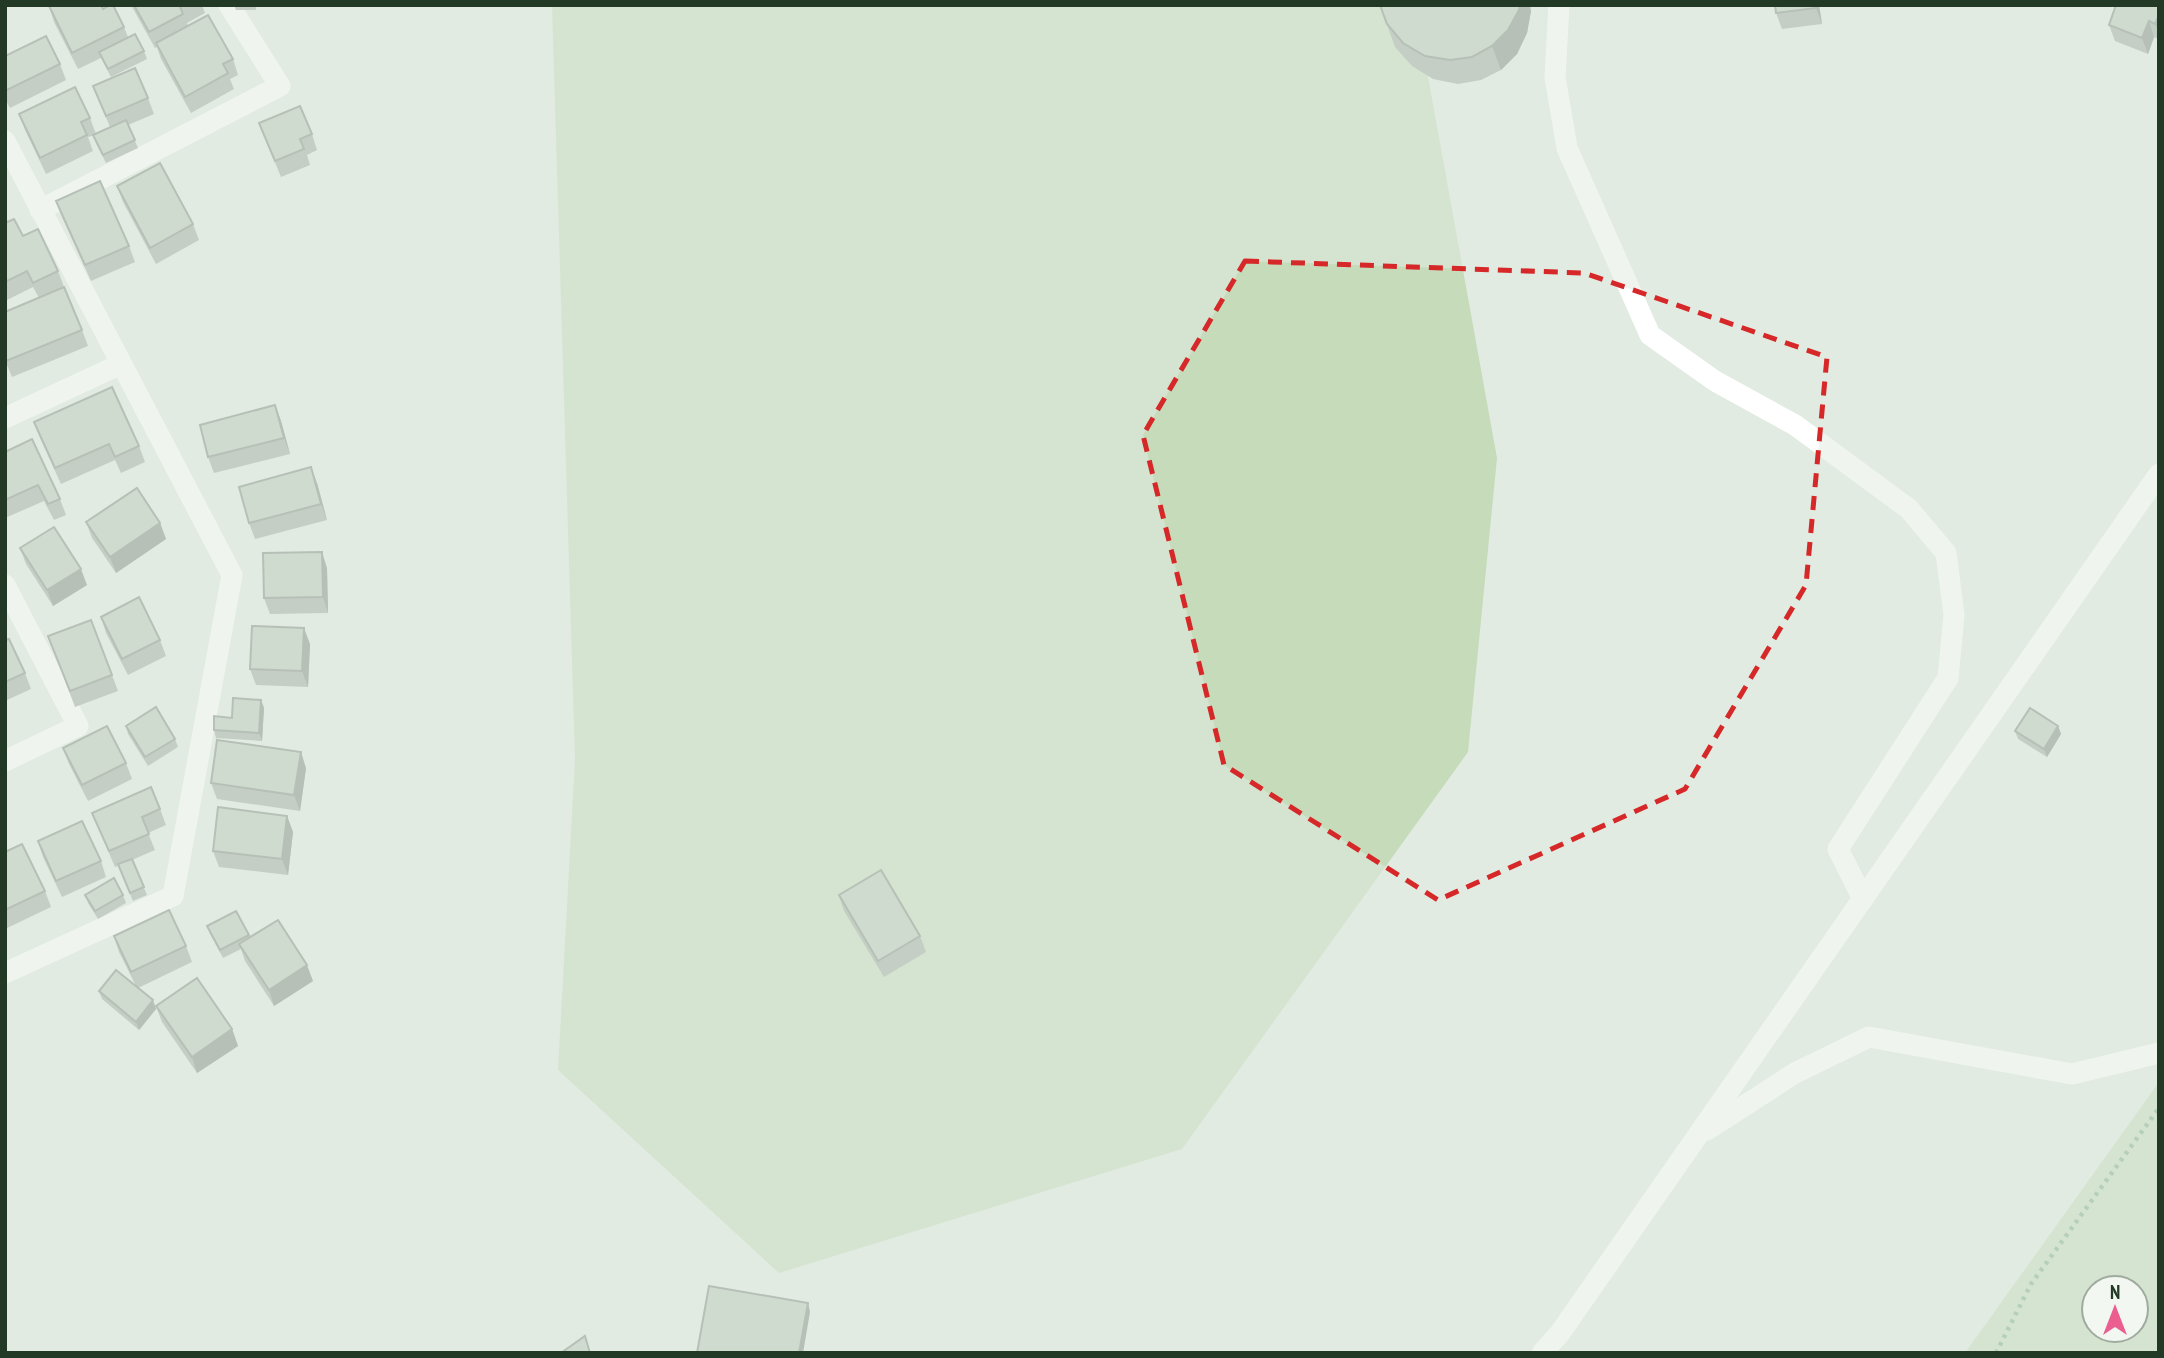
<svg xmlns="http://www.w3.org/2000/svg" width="2164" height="1358" font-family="'PT Sans Narrow',sans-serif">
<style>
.green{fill:#c5dbba;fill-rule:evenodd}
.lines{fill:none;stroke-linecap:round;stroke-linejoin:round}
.path{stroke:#82ad86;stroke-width:4.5;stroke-dasharray:3.5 5;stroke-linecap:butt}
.minor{stroke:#fff;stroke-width:21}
.wall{fill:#a0aca0}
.shaded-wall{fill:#828c82}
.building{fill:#bac8ba;stroke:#828c82;stroke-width:2}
.marked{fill:none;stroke:#d62828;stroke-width:5;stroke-dasharray:14 9;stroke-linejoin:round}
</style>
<rect width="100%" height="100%" fill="#e1ebe1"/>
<!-- green -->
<g class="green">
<path d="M552,5h863l82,453 -29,294 -286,397 -403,124 -221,-203 17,-310z"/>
<path d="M2159,1082v271h-194zM2094,1288h42v42h-42z"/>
</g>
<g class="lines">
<!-- path -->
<path class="path" d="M1996,1353l35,-69 128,-176"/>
<!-- minor -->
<g class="minor">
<path d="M1559,5l-4,72 12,71 83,187 65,46 80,44 114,84 37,44 8,62 -6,63 -110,171 25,50"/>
<path d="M5,141l227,434 -59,321 -168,77"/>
<path d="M40,210l240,-124 -51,-81"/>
<path d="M5,418l116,-54"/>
<path d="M5,585l73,141 -73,35"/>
<path d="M1707,1130l88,-57 74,-36 203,37 87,-21"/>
<path d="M1542,1353l18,-20 599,-859"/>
</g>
</g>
<!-- wall -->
<g class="wall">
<path d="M131,5h71l3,8 -18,10 1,3 45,33 5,16 -8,4 4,10 -43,24 -30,-54 -4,-12 -2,1z"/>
<path d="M234,5h22v5h-20z"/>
<path d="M1380,5l151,6 -4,22 -10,21 -16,16 -20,10 -23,4 -25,-5 -21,-13 -17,-19z"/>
<path d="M1819,5l3,19 -40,5 -6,-16z"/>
<path d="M2159,5v34l-5,-2 -6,17 -33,-13 -6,-16z"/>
<path d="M49,6l54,3 21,18 4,10 16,14 3,8 -36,18 -10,-19 -23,11 -24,-47z"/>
<path d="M5,56l55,8 6,16 -56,28 -5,-9z"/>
<path d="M93,86l55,12 6,16 -26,11 10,23 -32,15 -10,-20 -3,-8h2l-7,2 5,14 -47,23 -21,-44 -6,-16 71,4 6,16 14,-7z"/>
<path d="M259,123l53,11 5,16 -10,5 3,10 -29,12z"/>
<path d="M117,186l76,38 6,16 -43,24 -33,-62z"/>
<path d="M56,201l73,45 6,16 -44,19 -29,-64z"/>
<path d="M5,222l18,14 35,35 6,16 -12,6 30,37 6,16 -76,31 -7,-17v-48l34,-14 -6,-11 -28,14z"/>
<path d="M275,405l6,16 9,33 -76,19 -6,-16z"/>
<path d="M34,422l105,24 6,16 -24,11 -6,-13 -54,24 -21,-46z"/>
<path d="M5,452l55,47 6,16 -12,5 -10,-19 -39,17z"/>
<path d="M317,483l10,37 -72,19 -6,-16z"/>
<path d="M86,522l74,1 6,16 -50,34 -24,-35z"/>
<path d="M20,548l67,37 -34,21 -27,-42z"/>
<path d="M327,568l1,45 -58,1 -6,-16z"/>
<path d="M101,617l59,23 6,16 -38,19 -22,-42z"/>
<path d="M48,636l64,39 6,16 -43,16z"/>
<path d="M5,640l20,33 6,16 -26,12z"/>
<path d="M310,644l-2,43 -52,-2 -6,-16z"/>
<path d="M261,700l3,8 -2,33 -46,-3 -2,-8z"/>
<path d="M126,726l49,13 3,8 -30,19 -20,-32z"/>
<path d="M2058,726l3,8 -14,23 -29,-18 -3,-8z"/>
<path d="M63,748l63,15 6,16 -44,22 -19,-37z"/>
<path d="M306,768l-6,43 -83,-12 -6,-16z"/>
<path d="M160,809l6,16 -18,8 7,17 -23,10 15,35 -14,6 -15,-35 -3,1 -23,-54z"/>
<path d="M287,816l6,16 -5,43 -69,-8 -6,-16z"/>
<path d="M38,841l63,20 5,16 -44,20 -19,-40z"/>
<path d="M5,852l40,39 6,16 -46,22z"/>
<path d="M85,895h38l3,8 -28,16 -10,-16z"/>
<path d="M839,895l81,41 6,16 -42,25 -40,-66z"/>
<path d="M236,911l14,26 63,44 -39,25 -29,-45 -4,-12 -18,9 -13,-24 -3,-8z"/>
<path d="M114,936l72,10 6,16 -54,26 18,21 -17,21 -37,-31 -3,-8 37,-5 -17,-34z"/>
<path d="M156,1006l76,23 6,17 -41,27 -35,-51z"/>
</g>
<!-- shaded-wall -->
<g class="shaded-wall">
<path d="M1520,5h10l1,6 -4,22 -10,21 -16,16 -9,-24z"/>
<path d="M1815,5h4l3,19 -6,-16z"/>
<path d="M2159,15v18l-4,-9z"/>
<path d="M2149,21l5,16 -6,17 -6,-16z"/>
<path d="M275,405l6,16 9,33 -6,-16z"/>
<path d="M311,467l6,16 10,37 -6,-16z"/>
<path d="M160,523l6,16 -50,34 -6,-16z"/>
<path d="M322,552l5,16 1,45 -5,-16z"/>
<path d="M81,569l6,16 -34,21 -6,-16z"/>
<path d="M304,628l6,16 -2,43 -6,-16z"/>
<path d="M261,700l3,8 -2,33 -3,-8z"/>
<path d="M2058,726l3,8 -14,23 -3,-8z"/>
<path d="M301,752l5,16 -6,43 -6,-16z"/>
<path d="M287,816l6,16 -5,43 -6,-16z"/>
<path d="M307,965l6,16 -39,25 -5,-16z"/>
<path d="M153,1000l3,9 -17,21 -3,-8z"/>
<path d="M232,1029l6,17 -41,27 -5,-16z"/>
<path d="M808,1303l2,9 -7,41h-4z"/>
</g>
<!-- building -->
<g class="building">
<path d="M51,5h50l2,4 7,-4h3l11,22 -52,26 -23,-47z"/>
<path d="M134,5h50l-4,2 3,7 -34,18z"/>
<path d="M1380,5h140l-1,5 -11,20 -16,16 -20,11 -22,3 -25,-4 -22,-13 -16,-19z"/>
<path d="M1775,5h40l1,3 -40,5z"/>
<path d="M2116,5h43v10l-4,9 -6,-3 -7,17 -33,-13z"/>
<path d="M208,15l25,44 -10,5 5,9 -43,24 -29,-54z"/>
<path d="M135,34l9,17 -36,18 -9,-17z"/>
<path d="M46,36l14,28 -55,27v-35z"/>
<path d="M135,68l13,30 -42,18 -13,-30z"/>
<path d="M75,87l15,31 -9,4 6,13 -47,23 -21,-44z"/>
<path d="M300,106l12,28 -12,5 4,10 -29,12 -16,-38z"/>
<path d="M126,120l9,20 -32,15 -10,-20z"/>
<path d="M160,163l33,61 -43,24 -33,-62z"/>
<path d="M100,181l29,65 -44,19 -29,-64z"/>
<path d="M14,219l9,17 15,-7 20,42 -25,12 -6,-12 -22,11v-59z"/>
<path d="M64,287l18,43 -76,31 -1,-3v-46z"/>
<path d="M112,387l27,59 -24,11 -6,-13 -54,24 -21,-46z"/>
<path d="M275,405l9,33 -76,19 -8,-32z"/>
<path d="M32,439l28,60 -12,5 -10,-19 -33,15v-48z"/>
<path d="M311,467l10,37 -72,19 -10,-36z"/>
<path d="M137,488l23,35 -50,34 -24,-35z"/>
<path d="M54,527l27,42 -34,21 -27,-42z"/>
<path d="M322,552l1,45 -59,1 -1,-45z"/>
<path d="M139,597l21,43 -38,19 -21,-42z"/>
<path d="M91,620l21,55 -42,16 -22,-55z"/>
<path d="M252,626l52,2 -2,43 -52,-2z"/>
<path d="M9,639l16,34 -20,9v-42z"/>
<path d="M233,698l28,2 -2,33 -45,-3v-14l18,2z"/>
<path d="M156,707l19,32 -30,18 -19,-31z"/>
<path d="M2030,708l28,18 -14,23 -29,-18z"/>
<path d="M107,726l19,37 -44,22 -19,-37z"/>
<path d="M217,740l84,12 -7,43 -83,-12z"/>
<path d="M151,787l9,22 -18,8 7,17 -40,17 -17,-38z"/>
<path d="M218,807l69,9 -5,43 -69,-8z"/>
<path d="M82,821l19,40 -45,20 -18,-40z"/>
<path d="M22,844l23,47 -40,19v-58z"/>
<path d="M132,859l12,28 -14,6 -12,-29z"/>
<path d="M881,870l39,66 -42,25 -39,-66z"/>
<path d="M114,878l9,17 -28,16 -10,-16z"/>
<path d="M169,910l17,36 -55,26 -17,-36z"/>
<path d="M236,911l13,24 -29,15 -13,-24z"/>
<path d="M278,920l29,45 -38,25 -30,-46z"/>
<path d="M116,970l37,30 -17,22 -37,-31z"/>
<path d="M197,978l35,51 -40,28 -36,-51z"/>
<path d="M709,1286l99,17 -9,50h-102z"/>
<path d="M585,1336l5,17h-29z"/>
</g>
<!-- marked area -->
<path d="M0 0H2164V1358H0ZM1245,261l339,12 243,84 -21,228 -121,204 -247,111 -214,-135 -81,-330z" fill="#e1ebe1" fill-opacity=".55" fill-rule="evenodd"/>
<path class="marked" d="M1245,261l339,12 243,84 -21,228 -121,204 -247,111 -214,-135 -81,-330z"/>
<!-- border -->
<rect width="2164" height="1358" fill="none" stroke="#223a25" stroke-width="14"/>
<!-- north arrow -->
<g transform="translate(2115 1309)"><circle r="33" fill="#f2f7f1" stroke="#9fab9f" stroke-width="2"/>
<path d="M0-5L12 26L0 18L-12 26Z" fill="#eb5e90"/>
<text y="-10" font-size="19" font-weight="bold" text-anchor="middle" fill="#223a25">N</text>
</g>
</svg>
